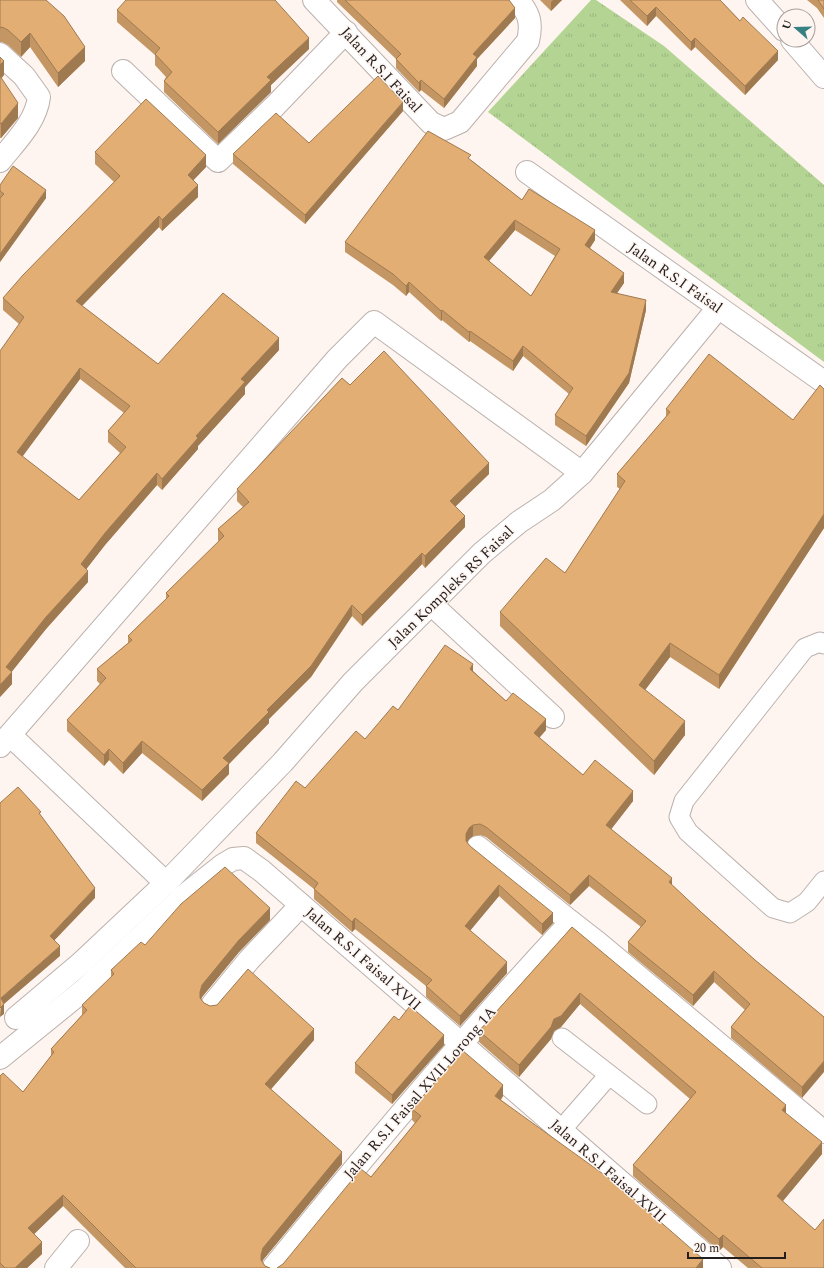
<svg xmlns="http://www.w3.org/2000/svg" width="824" height="1268" font-family="Spectral,serif">
<style>
.grass{fill:url(#grass-tufts)}
.lines{fill:none;stroke-linecap:round;stroke-linejoin:round}
.lane-casing{stroke:#bbb1ad;stroke-width:21}
.street-casing{stroke:#bbb1ad;stroke-width:24}
.lane{stroke:#fff;stroke-width:19}
.street{stroke:#fff;stroke-width:22}
.wall{fill:#c39663;fill-rule:evenodd}
.shaded-wall{fill:#9f7a50}
.building{fill:#e3ae73;stroke:#9f7a50;fill-rule:evenodd}
.labels{text-anchor:middle;dominant-baseline:central;stroke-width:3;stroke-linejoin:round;paint-order:stroke}
.street-label{font-size:15px;fill:#221f1e;stroke:#fef4f0}
</style>
<defs>
<pattern id="grass-tufts" width="24" height="20" patternUnits="userSpaceOnUse"><rect width="24" height="20" fill="#b4d494"/><path d="M3 7l-1-3M5 7V3M7 7l1-3M15 17l-1-3M17 17v-4M19 17l1-3" fill="none" stroke="#9ab67f"/></pattern>
</defs>
<rect width="100%" height="100%" fill="#fef4f0"/>
<!-- grass -->
<path class="grass" d="M591,0h5l68,46 160,139v177l-336,-250z"/>
<g class="lines">
<!-- lane casing -->
<g class="lane-casing">
<g id="lane">
<path d="M824,644l-4,-2 -15,6 -121,153 -5,16 9,15 85,76 17,5 17,-11 17,-21"/>
<path d="M562,1038l85,66"/>
<path d="M561,1130l48,-55"/>
</g>
</g>
<!-- street casing -->
<g class="street-casing">
<g id="street">
<path d="M314,0l117,123 13,6 16,-7 68,-81c4,-17 2,-28 -11,-41"/>
<path d="M757,0l27,30"/>
<path d="M792,40l32,37"/>
<path d="M0,54l24,22 15,21c-3,25 -24,45 -39,64"/>
<path d="M123,71l95,90 56,-54 72,-75"/>
<path d="M527,172l297,210"/>
<path d="M431,604l122,113"/>
<path d="M10,735l156,148 117,-121 70,-80 129,-129 37,-31 33,-22 30,-27 136,-165"/>
<path d="M0,746l337,-387 37,-37 208,151"/>
<path d="M478,847l93,75"/>
<path d="M212,1005l37,-45 52,-55"/>
<path d="M16,1018l64,-54 86,-81"/>
<path d="M0,1058l85,-69 100,-94 38,-30 10,-6 11,-1 18,13 458,397"/>
<path d="M56,1268l22,-27"/>
<path d="M273,1268c96,-118 194,-235 298,-346l27,21 226,189"/>
</g>
</g>
<!-- lane -->
<use href="#lane" class="lane"/>
<!-- street -->
<use href="#street" class="street"/>
</g>
<!-- wall -->
<g class="wall">
<path d="M0,0l85,61 -27,26 -28,-40 -9,10 -13,-12 -6,-3h-2z"/>
<path d="M337,0h172l6,18 -38,41v7l-33,42 -23,-18 -2,2 -23,-24v-9l-59,-57z"/>
<path d="M540,0h22l-11,11z"/>
<path d="M620,0h100l58,60 -33,35 -50,-48 -4,4 -35,-35 -9,10z"/>
<path d="M807,0h17v18l-7,-10z"/>
<path d="M117,10l192,39 -38,36v7l-53,52 -54,-52v-11l2,-4 -11,-12v-10l-38,-33z"/>
<path d="M0,57l4,18 -3,3 17,40 -17,20h-1z"/>
<path d="M403,111l-98,113 -72,-60v-10l76,-11z"/>
<path d="M95,152l111,15 -13,13 5,17 -36,34 -3,-4 -77,79 76,58 121,-14 -34,37v7l-47,52v3l-36,41 -5,-5 -52,60 -19,24 2,13 -42,47 -35,43 1,12 -12,13 19,-373 -16,-14v-12l111,-116 -19,-18zM80,379l44,34 -16,18v11l12,11 -41,47 -57,-44z"/>
<path d="M471,160l51,40 73,40 -5,8 34,35 -7,10 29,17 -17,73 -43,63 -31,-21v-10l14,-21 -46,-38 -10,15 -43,-30 -1,1 -27,-22 -1,1 -32,-29 -3,4 -13,-11 -48,-33v-10zM515,230l40,26 -24,40 -42,-35z"/>
<path d="M0,185l46,13 -46,64z"/>
<path d="M350,385l139,89 -34,32 10,21 -40,41 -3,-4 -60,62 -10,-10 -41,61 -42,42v4l-40,41v10l-27,27 -60,-48 -19,21 -14,-14 -5,6 -37,-35v-11l33,-36 -3,-3v-12l31,-26v-7l38,-37v-6l53,-51 -1,-2v-11l25,-22 -6,-6v-12z"/>
<path d="M824,389v139l-105,161 -49,-32 -25,33 40,45 -31,40 -154,-149v-14l65,-39 55,-84 -3,-2v-13l49,-57v-8l127,11z"/>
<path d="M473,671l33,30 40,29 -7,8 44,37 50,26 -22,28 90,83 54,48 69,57 -22,81 -71,-60v-11l14,-17 -31,-28 -21,24 -65,-54v-10l13,-15 -52,-41 -19,19 -84,-68 -6,-2 -7,1 -4,3 -2,3 3,4 83,77 -11,12 -43,-39 -29,34 37,43 -47,53 -34,-29v-11l-71,-57 -3,3 -38,-33v-10l-58,-46v-10l49,-45 60,-49 33,-29z"/>
<path d="M270,920l-31,32 -37,45 -1,2 3,4 6,3 104,34 -43,49 71,75 -79,96 -1,2 3,4 5,2h-145l-62,-62 -29,28 8,20 -15,14h-27v-192l23,16 28,-36v-7l31,-34v-10l29,-27v-8l34,-25z"/>
<path d="M572,927l214,187 36,40 -39,47 41,67h-76l-25,-21 -4,4 -86,-75v-11l57,-66 -110,-95 -19,23 -7,4 -3,8 -32,38 -40,-35v-11z"/>
<path d="M444,1045l-52,59 -37,-31v-10z"/>
<path d="M503,1096l-2,4 202,168h-425l5,-4 88,-87 44,-54 -3,-3v-11z"/>
</g>
<!-- shaded-wall -->
<g class="shaded-wall">
<path d="M553,0h9l-11,11v-9z"/>
<path d="M656,7v9l-9,10v-10z"/>
<path d="M515,8v10l-38,41v7l-33,42v-9l29,-45z"/>
<path d="M30,33v14l-9,10v-15z"/>
<path d="M309,38v11l-38,36v7l-53,52v-12l49,-55z"/>
<path d="M695,38v9l-4,4v-9z"/>
<path d="M85,47v14l-27,26v-14z"/>
<path d="M778,51v9l-33,35v-9z"/>
<path d="M4,61v14l-4,5v-15z"/>
<path d="M421,80v10l-2,2v-9z"/>
<path d="M403,102v9l-98,113v-9z"/>
<path d="M18,103v15l-17,20v-14z"/>
<path d="M206,155v12l-18,19v-11z"/>
<path d="M198,185v12l-36,34v-11z"/>
<path d="M46,190v8l-46,64v-8z"/>
<path d="M159,216v11l-83,85v-11z"/>
<path d="M515,220v10l-31,37v-10z"/>
<path d="M595,230v10l-10,15v-10z"/>
<path d="M624,273v10l-13,19v-10z"/>
<path d="M409,282v10l-3,4v-10z"/>
<path d="M646,300v10l-17,73 -43,63v-10z"/>
<path d="M442,310v10l-1,1v-10z"/>
<path d="M470,331v10l-1,1v-10z"/>
<path d="M279,338v12l-34,37v7l-47,52v3l-36,41v-11l79,-100z"/>
<path d="M523,346v10l-10,15v-10z"/>
<path d="M80,368v11l-63,85v-12z"/>
<path d="M489,463v11l-39,38v-11z"/>
<path d="M157,473v12l-52,60 -24,31v-12l24,-31z"/>
<path d="M824,514v14l-105,161v-14z"/>
<path d="M465,516v11l-40,41v-12z"/>
<path d="M422,553v11l-60,62v-11z"/>
<path d="M88,571v11l-42,47 -40,50v-12l40,-50z"/>
<path d="M352,605v11l-41,61 -42,42v4l-40,41v10l-27,27v-11l21,-32 44,-48z"/>
<path d="M670,643v14l-31,41v-13z"/>
<path d="M473,664v11l-3,-6z"/>
<path d="M12,672v12l-12,13v-12z"/>
<path d="M546,719v11l-12,14v-11z"/>
<path d="M685,721v14l-31,40v-14z"/>
<path d="M142,741v12l-19,21v-11z"/>
<path d="M109,749v11l-5,6v-11z"/>
<path d="M633,791v10l-27,35v-11z"/>
<path d="M473,825v11l-4,3 -3,6v-11l3,-6z"/>
<path d="M589,875v11l-19,19v-10z"/>
<path d="M672,878v10l-3,-6z"/>
<path d="M499,885v11l-34,41v-11z"/>
<path d="M95,888v10l-45,47v-9z"/>
<path d="M270,908v12l-31,32 -37,45 -2,6v-11l2,-7 37,-45z"/>
<path d="M553,913v10l-11,12v-11z"/>
<path d="M355,918v11l-3,3v-10z"/>
<path d="M60,946v10l-56,48v10l-4,3 1,-19z"/>
<path d="M507,962v11l-47,53v-10z"/>
<path d="M714,971v11l-21,24v-11z"/>
<path d="M580,993v11l-19,23 -7,4 -3,8 -32,38v-12l35,-46z"/>
<path d="M314,1029v11l-49,56v-12z"/>
<path d="M444,1035v10l-52,59v-9z"/>
<path d="M824,1061v11l-22,26v-11z"/>
<path d="M503,1085v11l-8,12v-12z"/>
<path d="M786,1105v12l-4,-7z"/>
<path d="M822,1142v12l-45,54v-12z"/>
<path d="M342,1152v12l-79,96 -2,6v-11l2,-7z"/>
<path d="M63,1195v11l-35,34v-12z"/>
<path d="M723,1235v12l-4,4v-12z"/>
<path d="M42,1242v12l-15,14h-12z"/>
<path d="M703,1259v9h-7z"/>
</g>
<!-- building -->
<g class="building">
<path d="M0,0h46l18,16 21,31 -27,26 -28,-40 -9,9 -13,-12 -6,-3 -2,1z"/>
<path d="M126,0h149l34,38 -42,39 4,3 -53,52 -54,-51 8,-9 -17,-18 5,-6 -43,-38z"/>
<path d="M345,0h164l6,8 -42,46 4,3 -33,42 -23,-19 -2,3 -23,-24 5,-5z"/>
<path d="M630,0h90l20,21 3,-4 35,34 -33,35 -50,-48 -4,4 -35,-35 -9,9z"/>
<path d="M818,0h6v9z"/>
<path d="M0,57l4,4 -4,4z"/>
<path d="M0,76l18,27 -17,21 -1,-1z"/>
<path d="M378,76l25,26 -98,113 -72,-61 43,-41 33,30z"/>
<path d="M146,99l60,56 -18,20 10,10 -36,35 -3,-4 -83,85 82,63 65,-71 56,45 -38,41 4,3 -49,54 2,2 -36,41 -5,-6 -52,60 -24,31 7,7 -42,46 -40,50 6,5 -12,13v-334l24,-34 -21,-19 20,-23 97,-99 -25,-24zM80,368l50,38 -22,25 18,16 -47,53 -62,-48z"/>
<path d="M428,131l43,24 -3,3 54,42 7,-11 66,41 -10,15 39,28 -13,19 35,8 -17,73 -43,63 -31,-21 18,-27 -50,-42 -10,15 -43,-30 -1,1 -27,-22 -1,1 -32,-29 -3,4 -13,-12 -48,-32zM515,220l45,29 -29,47 -47,-39z"/>
<path d="M13,166l33,24 -46,64v-56l4,-4 -4,-3v-6z"/>
<path d="M384,351l105,112 -39,38 15,15 -40,40 -3,-3 -60,62 -10,-10 -41,61 -44,44 2,2 -46,46 6,5 -27,27 -60,-49 -19,22 -14,-14 -5,6 -37,-35 39,-42 -9,-9 35,-29 -4,-4 41,-40 -3,-3 58,-57 -6,-7 31,-27 -12,-13 105,-111 8,7z"/>
<path d="M709,354l84,66 27,-35 4,4v125l-105,161 -49,-32 -31,42 46,36 -31,40 -154,-149 46,-54 19,15 60,-92 -8,-7 53,-62 -4,-3z"/>
<path d="M445,645l28,19 -3,5 36,32 7,-8 33,26 -12,14 49,42 12,-15 38,31 -27,34 66,53 -3,4 32,30 54,48 69,57v44l-22,26 -71,-60 19,-23 -36,-33 -21,24 -65,-53 18,-21 -57,-46 -19,20 -84,-68 -6,-3 -7,1 -4,3 -3,6v7l4,5 83,67 -11,11 -43,-39 -34,41 42,36 -47,54 -34,-30 6,-6 -77,-62 -3,4 -38,-33 4,-6 -62,-50 40,-52 9,7 51,-57 9,8 28,-33 5,4z"/>
<path d="M18,787l23,25 -2,1 56,75 -45,48 10,10 -59,52 3,6 -4,4v-205z"/>
<path d="M225,867l45,41 -31,32 -37,45 -2,7v6l4,5 6,3 7,-1 31,-36 66,60 -49,55 77,68 -79,96 -2,7v5l4,6 5,2h-134l-73,-73 -35,33 14,14 -27,26h-10l-5,-5v-187l3,-3 20,19 31,-40 -3,-3 36,-39 -5,-5 32,-31 -3,-4 30,-28 4,3 36,-41z"/>
<path d="M572,927l214,178 -4,5 40,32 -45,54 38,34 9,-11v49h-62l-39,-33 -4,4 -86,-74 63,-73 -116,-99 -19,23 -7,3 -3,8 -32,38 -40,-34z"/>
<path d="M410,1006l34,29 -52,60 -37,-32 39,-47 5,4z"/>
<path d="M462,1050l41,35 -8,11 122,88 86,75 -7,9h-419l6,-4 78,-95 10,8 50,-61 -9,-7z"/>
</g>
<g class="labels">
<!-- street labels -->
<g class="street-label">
<text transform="translate(381 70) rotate(47)">Jalan R.S.I Faisal</text>
<text transform="translate(675 278) rotate(35)">Jalan R.S.I Faisal</text>
<text transform="translate(451 587) rotate(-44)">Jalan Kompleks RS Faisal</text>
<text transform="translate(363 959) rotate(41)">Jalan R.S.I Faisal XVII</text>
<text transform="translate(420 1093) rotate(-49)">Jalan R.S.I Faisal XVII Lorong 1A</text>
<text transform="translate(608 1171) rotate(41)">Jalan R.S.I Faisal XVII</text>
</g>
</g>
<!-- north arrow -->
<g transform="translate(796 28) rotate(290)"><circle r="19" fill="#fef4f0" stroke="#a69f9c"/>
<path d="M0-3L7 15L0 10L-7 15Z" fill="#378084"/>
<text y="-6" font-size="11" font-weight="bold" text-anchor="middle" fill="#221f1e">U</text>
</g>
<!-- scale -->
<path d="M688 1252v6h97v-6" fill="none" stroke="#221f1e" stroke-width="2"/>
<text x="694" y="1252" font-size="12" fill="#221f1e" stroke="#fef4f0" stroke-width="3" paint-order="stroke">20 m</text>
</svg>
